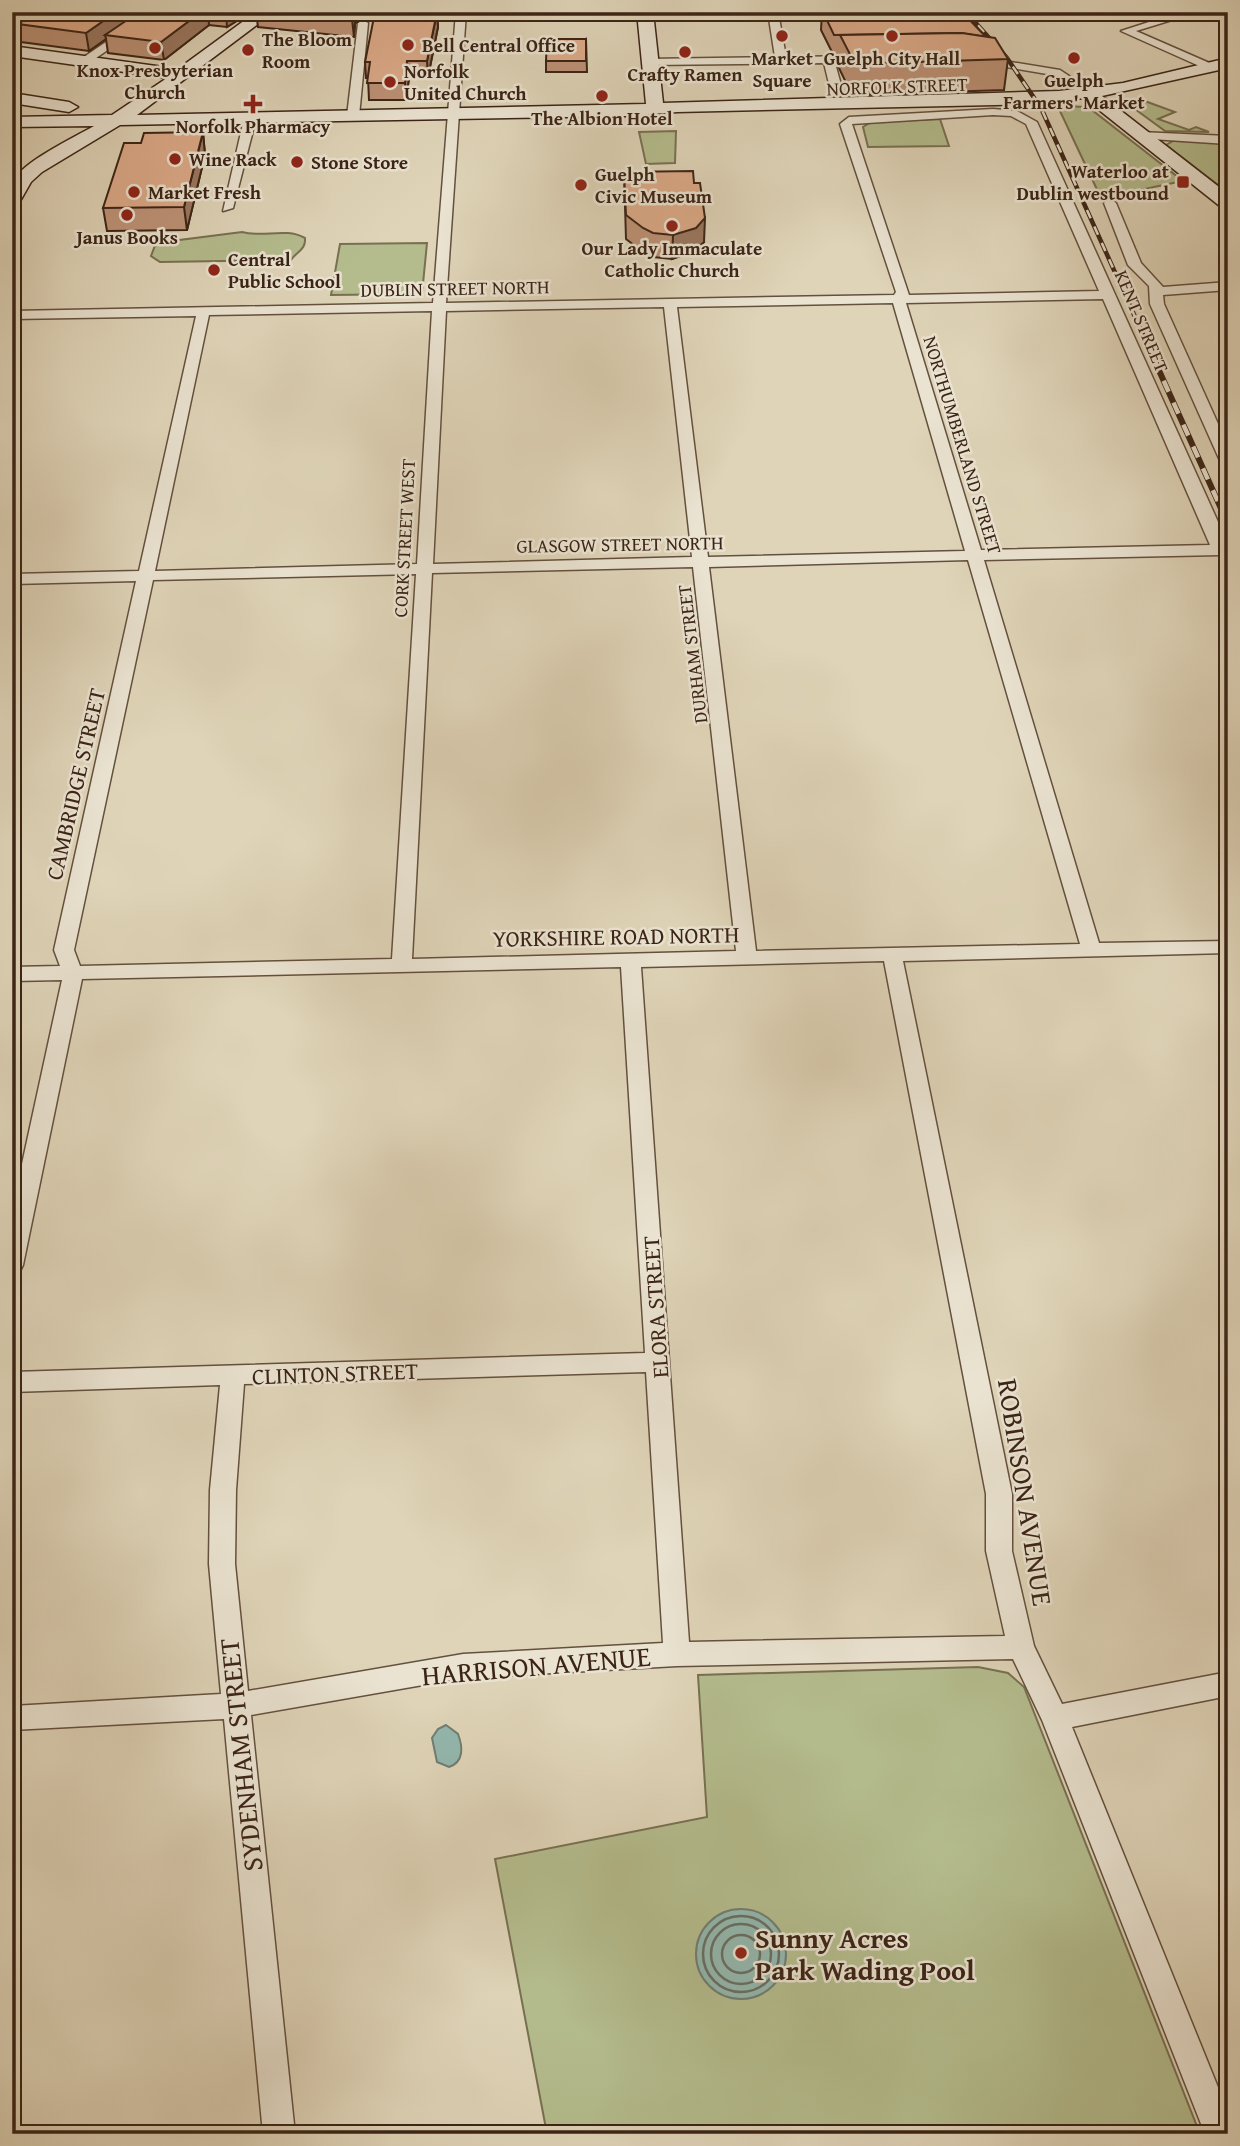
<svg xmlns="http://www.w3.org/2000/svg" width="1240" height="2146" font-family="'Gentium Book Plus',serif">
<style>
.green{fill:#b4bc8d;stroke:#787052;stroke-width:2}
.water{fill:#93b8af;stroke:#707d72;stroke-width:2}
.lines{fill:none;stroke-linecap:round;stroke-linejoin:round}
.shore{stroke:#676e62;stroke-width:2.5}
.street-casing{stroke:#64503e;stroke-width:3}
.secondary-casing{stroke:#3b2416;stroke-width:3}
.street{fill:#eae3d1;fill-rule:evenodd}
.secondary{fill:#eae3d1;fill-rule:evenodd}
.rail-far1-casing{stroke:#3b2416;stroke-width:4.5}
.rail-casing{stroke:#3b2416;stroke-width:6}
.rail-far1{stroke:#eae3d1;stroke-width:2.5;stroke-dasharray:9;stroke-linecap:butt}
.rail{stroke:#eae3d1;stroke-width:4.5;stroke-dasharray:12;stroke-linecap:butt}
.wall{fill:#bd9276;stroke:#3b2416;stroke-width:2}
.shaded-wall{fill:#9a7760;stroke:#3b2416;stroke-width:2}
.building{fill:#dcaa89;stroke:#3b2416;stroke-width:2}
.poi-dot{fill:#8f2418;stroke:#eae3d1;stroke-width:2.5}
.labels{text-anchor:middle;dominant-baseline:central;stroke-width:5;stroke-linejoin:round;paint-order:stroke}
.far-poi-label{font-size:19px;font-weight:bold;fill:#3b2416;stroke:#eae3d1}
.far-street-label{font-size:19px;fill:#3b2416;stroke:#eae3d1}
.street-label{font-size:23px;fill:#3b2416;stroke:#eae3d1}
.near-street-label{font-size:28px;fill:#3b2416;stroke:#eae3d1}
.near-poi-label{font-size:28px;font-weight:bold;fill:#3b2416;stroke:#eae3d1;text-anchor:start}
</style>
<rect width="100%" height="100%" fill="#dfd4b8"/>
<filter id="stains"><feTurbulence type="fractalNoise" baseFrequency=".00286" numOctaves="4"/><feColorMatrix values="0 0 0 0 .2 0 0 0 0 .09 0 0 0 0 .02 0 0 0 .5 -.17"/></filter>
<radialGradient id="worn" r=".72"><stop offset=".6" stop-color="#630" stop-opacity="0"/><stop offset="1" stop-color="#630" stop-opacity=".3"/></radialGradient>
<!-- green -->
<g class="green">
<path d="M1142,100l33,12 -17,7 31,11 7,-3 13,5 -44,-1 -37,-27z"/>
<path d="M1060,106l28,1 95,74 -82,17 -42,-89z"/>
<path d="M940,119l9,27 -81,1 -5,-20 8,-5z"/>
<path d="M676,131l-1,32 -29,1 -7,-32z"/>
<path d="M1173,141h35l20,5v42h-6l-56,-43z"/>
<path d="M242,232c22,6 43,-5 63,6 1,12 -8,13 -14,22l-131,2 -9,-6 5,-13z"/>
<path d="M427,243l-5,51 -91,1 9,-51z"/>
<path d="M978,1667l30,6 16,14 176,447h-653l-52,-275 212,-42 -9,-142z"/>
</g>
<!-- water -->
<g class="water">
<path d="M446,1725l12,9c5,13 6,28 -9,33l-12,-5 -5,-24 6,-9z"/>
<circle cx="741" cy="1954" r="45"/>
</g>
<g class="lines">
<!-- shore -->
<g class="shore">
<circle cx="741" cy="1954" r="38"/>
<circle cx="741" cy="1954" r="30"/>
<circle cx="741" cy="1954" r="19"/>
</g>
<!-- street casing -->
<g class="street-casing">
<g id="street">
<path d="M150,12h12l-73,51h-8v-4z"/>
<path d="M456,12h10l-20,291 448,-8 2,-3 -56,-168 9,-7 144,-8 24,2 20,11 191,422v10l-8,1 -236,5 115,383 129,-2v12l-325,8 109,533v57l22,95 28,58 166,-32v24l-156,31 156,385v22h-23l-163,-414 -29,-61 -336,7 -214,12 -212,37 44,419h-32l-39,-415 -212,11v-24l209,-12 -12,-130 1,-74 10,-105 -208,7v-20l633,-19 -24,-386 -539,12 -59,286 -3,6 -8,3v-64l50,-230 -50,1v-14l48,-1 -6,-16 82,-369 -124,3v-10l127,-3 57,-255 -184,3v-8l421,-8zM993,115l18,1 15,8 73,167 -190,4 -57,-171zM1103,299l107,246 -229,5 -75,-247zM893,303l72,248 -257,6 -31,-250zM664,307l28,250 -259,7 13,-253zM432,311l-15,253 -262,7 54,-256zM968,560l112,384 -324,7 -47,-384zM693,567l43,384 -324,8 20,-386zM416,574l-24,385 -312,7 -6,-16 79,-370zM884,961l102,533v57l19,85 -316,6 -48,-675zM646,1372l17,271 -200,11 -215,37 -13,-127 1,-74 8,-106z"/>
<path d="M768,12h10l8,45 81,-1 6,3 -6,3 -32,1 8,29 -6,3 -6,-3 -7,-29 -175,2 -6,-3 6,-3 126,-2z"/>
<path d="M1180,12h18l-62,19 78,34v4h-8l-85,-38z"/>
<path d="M363,20l5,3 -9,93 -6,3 -6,-3 11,-93z"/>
<path d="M980,57l80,13 33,22 -10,2 -30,-19 -77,-13v-4z"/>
<path d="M250,116l6,3 -23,89 -10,3 21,-92z"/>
<path d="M1140,132l88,4v8l-92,-6 -2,-2z"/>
<path d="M1110,199l6,4 25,60 22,24 65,-5v8l-65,5 1,9 64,142v21l-7,-4 -71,-159 -1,-18 -21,-21 -24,-62z"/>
</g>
</g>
<!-- secondary casing -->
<g class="secondary-casing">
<g id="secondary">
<path d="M256,12h18l-137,103 509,-11 -9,-92h16l10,91 396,-12 64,-8 105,-25v10l-126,28 126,98v15l-7,-2 -137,-109 -47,6 -360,8 -51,4 -506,9 -78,47 -11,10 -12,21 -7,2c0,-7 -1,-16 1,-23 7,-19 62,-45 81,-56l-82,1v-10l100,-2 55,-37 -155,-22v-10l166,23z"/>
<path d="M12,93l57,9 9,5 -9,5 -57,-9z"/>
</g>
</g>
<!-- street -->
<use href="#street" class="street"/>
<!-- secondary -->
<use href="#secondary" class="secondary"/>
<!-- rail-far1 casing -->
<g class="rail-far1-casing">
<path id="rail-far1" d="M966,12l41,46 34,50 104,231"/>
</g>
<!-- rail casing -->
<g class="rail-casing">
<path id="rail" d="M1144,337l84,187"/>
</g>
<!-- rail-far1 -->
<use href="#rail-far1" class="rail-far1"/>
<!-- rail -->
<use href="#rail" class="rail"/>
</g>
<!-- wall -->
<g class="wall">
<path d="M37,12h214l-24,15 -18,-2 -45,35 -56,-7 -2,-14 -17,12 -68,-9 -3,-18z"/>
<path d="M256,12h112l-3,6 -10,5 -1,14 -96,-10z"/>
<path d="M437,12l1,15 -10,50 -19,1 -3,22h-37l-1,-22h-2l-1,-16z"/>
<path d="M822,12h140l46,47 -4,31 -152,5 -14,-29 1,-12h-6l-12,-24z"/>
<path d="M586,39l1,33h-41v-11z"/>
<path d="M203,132l2,23 -18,75 -80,1 -4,-23 38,-65z"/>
<path d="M624,172l80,70 -9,9 -23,8 -19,-2 -10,-5 -17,-13z"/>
</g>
<!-- shaded-wall -->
<g class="shaded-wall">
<path d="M116,12h29l-40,23 1,4 -17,12 -3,-18z"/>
<path d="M201,12h7l1,13 -45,35 -3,-18z"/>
<path d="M226,12h25l-24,15z"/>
<path d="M353,12h15l-3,6 -10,5 -1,14 -2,-18z"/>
<path d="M437,12l1,15 -10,50 -1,-16z"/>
<path d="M407,61l2,17 -3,22 -1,-17z"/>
<path d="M203,132l2,23 -18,75 -3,-23z"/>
<path d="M705,218l-1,24 -9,9 -23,8 1,-24z"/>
</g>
<!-- building -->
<g class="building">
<path d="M37,12h79l-30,21 -68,-9z"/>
<path d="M139,12h62l-40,30 -56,-7z"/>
<path d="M283,12h70l-1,7z"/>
<path d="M375,12h62l-10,49h-20l-2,22h-38l3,-21h-5z"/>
<path d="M823,12h139l24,25 -25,-4 -127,2z"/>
<path d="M962,33l33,5 13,21 -153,5 -15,-29z"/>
<path d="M547,39h39v22h-40z"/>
<path d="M203,132l-19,75 -81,1 21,-65h17l3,-10z"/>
<path d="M693,171l1,12h6l5,35 -9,10 -23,7 -20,-2 -10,-5 -17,-13 -2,-43z"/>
</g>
<!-- markers -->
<g class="poi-dot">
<circle cx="782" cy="36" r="7"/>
<circle cx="892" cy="36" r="7"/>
<circle cx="408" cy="45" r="7"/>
<circle cx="155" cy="48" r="7"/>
<circle cx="248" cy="50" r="7"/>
<circle cx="685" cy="52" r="7"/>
<circle cx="1074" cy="58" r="7"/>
<circle cx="390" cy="82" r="7"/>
<circle cx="602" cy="96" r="7"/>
<path d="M249.5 93.5h7v7h7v7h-7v7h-7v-7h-7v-7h7z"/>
<circle cx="175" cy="159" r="7"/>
<circle cx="297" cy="162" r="7"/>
<rect x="1176" y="175" width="14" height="14" rx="3.5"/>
<circle cx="581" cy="185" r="7"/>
<circle cx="134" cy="192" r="7"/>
<circle cx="127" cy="215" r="7"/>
<circle cx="672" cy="226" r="7"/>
<circle cx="214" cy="270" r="7"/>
<circle cx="741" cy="1953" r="7"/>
</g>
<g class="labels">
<!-- far-poi labels -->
<g class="far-poi-label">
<text x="262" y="39" text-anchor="start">The Bloom<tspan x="262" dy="22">Room</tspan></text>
<text x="422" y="45" text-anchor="start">Bell Central Office</text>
<text x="782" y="58">Market<tspan x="782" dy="22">Square</tspan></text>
<text x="892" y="58">Guelph City Hall</text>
<text x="155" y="70">Knox Presbyterian<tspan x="155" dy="22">Church</tspan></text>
<text x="404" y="71" text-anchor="start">Norfolk<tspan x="404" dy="22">United Church</tspan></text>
<text x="685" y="74">Crafty Ramen</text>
<text x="1074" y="80">Guelph<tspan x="1074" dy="22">Farmers' Market</tspan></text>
<text x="602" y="118">The Albion Hotel</text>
<text x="253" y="126">Norfolk Pharmacy</text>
<text x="189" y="159" text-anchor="start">Wine Rack</text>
<text x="311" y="162" text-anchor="start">Stone Store</text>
<text x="1169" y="171" text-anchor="end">Waterloo at<tspan x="1169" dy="22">Dublin westbound</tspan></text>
<text x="595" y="174" text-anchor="start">Guelph<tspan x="595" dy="22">Civic Museum</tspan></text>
<text x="148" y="192" text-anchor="start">Market Fresh</text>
<text x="127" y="237">Janus Books</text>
<text x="672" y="248">Our Lady Immaculate<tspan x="672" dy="22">Catholic Church</tspan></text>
<text x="228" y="259" text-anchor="start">Central<tspan x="228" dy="22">Public School</tspan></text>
</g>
<!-- far-street labels -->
<g class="far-street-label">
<text transform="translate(897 86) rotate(-2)">NORFOLK STREET</text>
<text transform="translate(455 288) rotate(-1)">DUBLIN STREET NORTH</text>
<text transform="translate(1142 321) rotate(67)">KENT STREET</text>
<text transform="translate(963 445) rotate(73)">NORTHUMBERLAND STREET</text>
<text transform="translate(404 538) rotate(-87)">CORK STREET WEST</text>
<text transform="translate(620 544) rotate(-1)">GLASGOW STREET NORTH</text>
<text transform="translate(692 654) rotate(-97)">DURHAM STREET</text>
</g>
<!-- street labels -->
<g class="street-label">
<text transform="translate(75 784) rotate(-77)">CAMBRIDGE STREET</text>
<text transform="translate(616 936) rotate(-1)">YORKSHIRE ROAD NORTH</text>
<text transform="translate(655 1307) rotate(-94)">ELORA STREET</text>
<text transform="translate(335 1373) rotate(-2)">CLINTON STREET</text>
</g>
<!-- near-street labels -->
<g class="near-street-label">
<text transform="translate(1026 1492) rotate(81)">ROBINSON AVENUE</text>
<text transform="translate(536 1665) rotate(-5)">HARRISON AVENUE</text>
<text transform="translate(240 1755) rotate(-96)">SYDENHAM STREET</text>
</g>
<!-- near-poi labels -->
<g class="near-poi-label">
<text x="755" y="1937">Sunny Acres<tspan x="755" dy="32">Park Wading Pool</tspan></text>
</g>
</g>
<!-- margin -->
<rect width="1240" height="2146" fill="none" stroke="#dfd4b8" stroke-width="42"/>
<rect x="14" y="14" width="1212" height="2118" fill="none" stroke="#3b2416" stroke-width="3.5"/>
<rect x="21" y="21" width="1198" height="2104" fill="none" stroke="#3b2416" stroke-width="2"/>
<rect width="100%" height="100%" filter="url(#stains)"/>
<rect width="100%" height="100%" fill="url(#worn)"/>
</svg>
